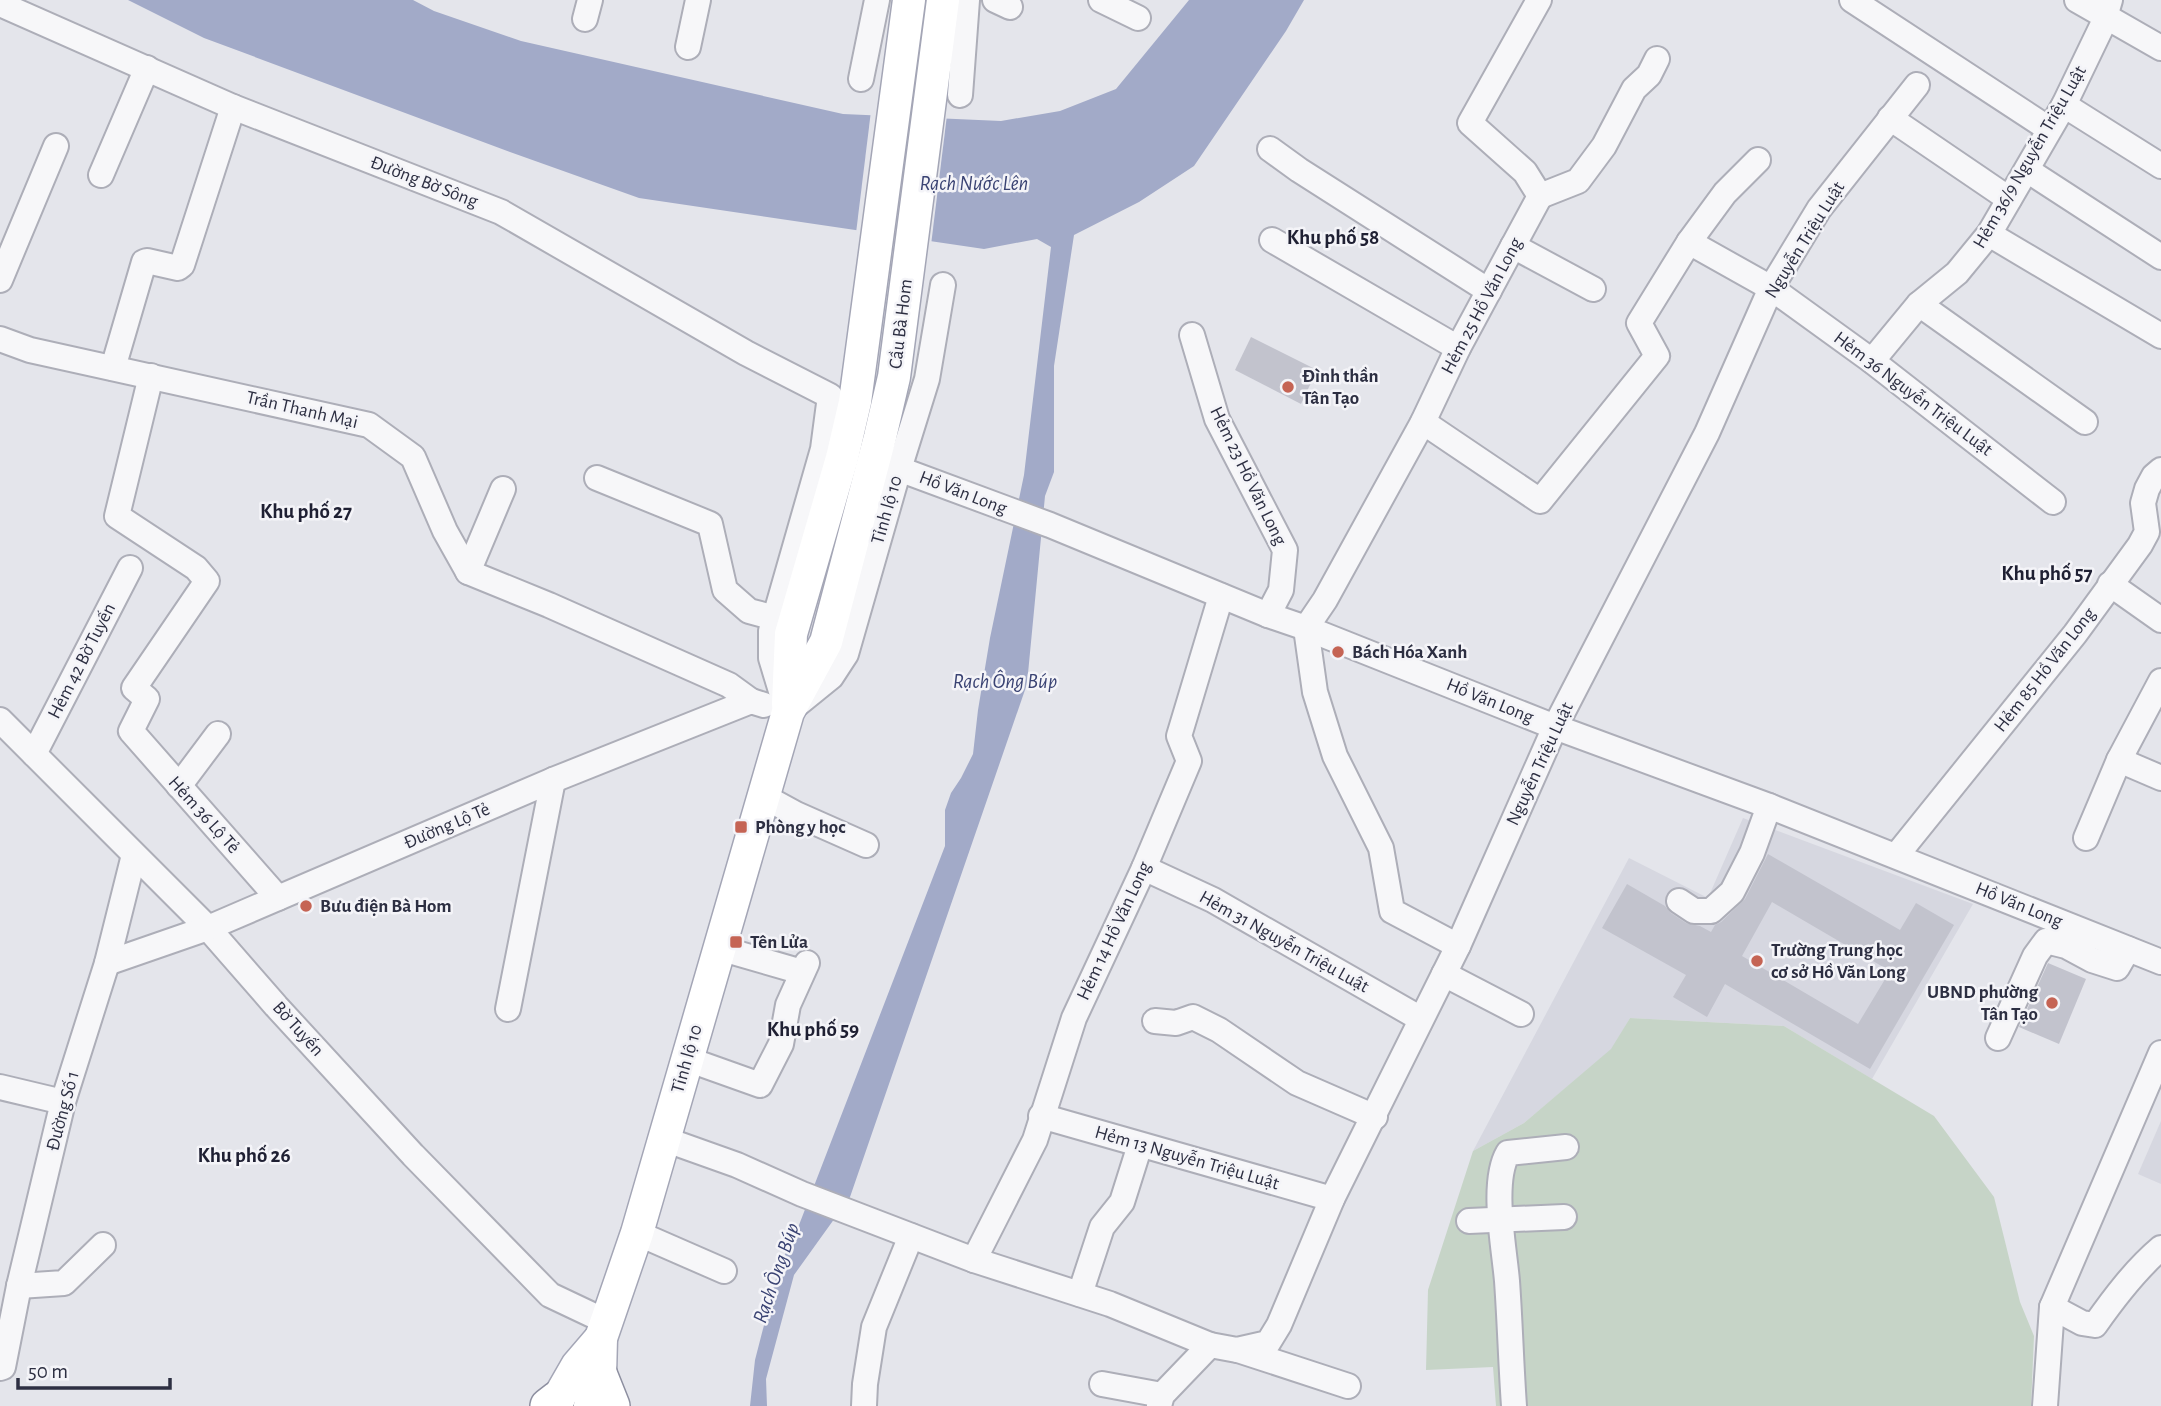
<svg xmlns="http://www.w3.org/2000/svg" width="2161" height="1406" font-family="'Alegreya Sans',sans-serif">
<style>
.built{fill:#d6d7e0}
.green{fill:#c6d4c7}
.water{fill:#a2aac8}
.pier{fill:#e4e5eb}
.building{fill:#c2c3cd;fill-rule:evenodd}
.lines{fill:none;stroke-linecap:round;stroke-linejoin:round}
.minor-casing{stroke:#adaeb8;stroke-width:28}
.major-casing{stroke:#a4a6b6;stroke-width:35}
.highway-casing{stroke:#8d8fa0;stroke-width:38}
.minor{stroke:#f7f7f9;stroke-width:24}
.major{stroke:#fff;stroke-width:32}
.highway{stroke:#fff;stroke-width:35}
.poi-dot{fill:#c56454;stroke:#f4f4f8;stroke-width:2.5}
.labels{text-anchor:middle;dominant-baseline:central;stroke-width:5;stroke-linejoin:round;paint-order:stroke}
.street-label{font-size:19px;fill:#2d2f42;stroke:#f4f4f8}
.poi-label{font-size:19px;font-weight:bold;fill:#2d2f42;stroke:#f4f4f8;text-anchor:start}
.water-label{font-size:21px;font-style:italic;fill:#3a4373;stroke:#f4f4f8}
.neighbourhood-label{font-size:21px;font-weight:bold;fill:#1f2033;stroke:#f4f4f8}
</style>
<rect width="100%" height="100%" fill="#e4e5eb"/>
<!-- built -->
<g class="built">
<path d="M1743,818l230,86 -101,175 -88,-53 -154,-8 -18,31 -88,74 -51,28 156,-293 79,40z"/>
<path d="M2161,1121v63l-23,-10z"/>
</g>
<!-- green -->
<path class="green" d="M1630,1018l154,8 150,90 60,81 26,105 14,34 -3,70h-535l-3,-39 -67,3 2,-80 45,-139 51,-28 87,-74z"/>
<!-- water -->
<path class="water" d="M128,0h285l21,11 87,30 322,73 158,7 59,-10 56,-22 73,-89h115l-18,31 -92,135 -55,36 -65,33 -20,131v106l-9,24 -18,188 -177,513 -56,78 -28,104 1,27h-17l5,-46 24,-93 20,-42 146,-379v-36l6,-17 10,-15 12,-24 5,-44 12,-72 34,-163 27,-228 -14,-8 -53,10 -345,-51 -129,-46 -306,-114z"/>
<!-- pier -->
<path class="pier" d="M871,111l76,4 -16,130 -75,-12z"/>
<!-- building -->
<g class="building">
<path d="M1251,337l66,33 -16,34 -66,-34z"/>
<path d="M1768,854l132,76 16,-27 38,22 -84,144 -145,-85 -18,33 -34,-20 13,-22 -84,-47 25,-44 38,22 6,7 15,10 14,3 11,6 4,-7 6,-3 24,-23zM1772,902l118,69 -32,53 -116,-68z"/>
<path d="M2048,963l38,16 -27,65 -40,-17z"/>
</g>
<g class="lines">
<!-- minor casing -->
<g class="minor-casing">
<g id="minor">
<path d="M995,0l15,7"/>
<path d="M1101,0l37,18"/>
<path d="M1852,0l197,129"/>
<path d="M2077,0l84,48"/>
<path d="M0,4l233,103 268,105 245,141 84,43 -7,53 -52,182v27l13,43"/>
<path d="M585,19l5,-19"/>
<path d="M688,47l10,-47"/>
<path d="M861,79l16,-79"/>
<path d="M960,95l7,-95"/>
<path d="M2064,105l97,61"/>
<path d="M1890,118l119,81"/>
<path d="M1270,149l29,21 190,121"/>
<path d="M2027,170l134,87"/>
<path d="M101,175l46,-107"/>
<path d="M1540,196l38,-15 26,-35 30,-57 15,-14 8,-16"/>
<path d="M1989,234l172,102"/>
<path d="M1272,240l186,108"/>
<path d="M1689,242l82,46 101,73 181,141"/>
<path d="M1513,246l80,43"/>
<path d="M0,280l56,-134"/>
<path d="M1919,304l166,118"/>
<path d="M1192,335l25,84 68,131 -4,40 -13,25"/>
<path d="M0,339l30,11 339,75 44,32 32,74 23,41 81,33 180,80 22,16"/>
<path d="M1872,361l47,-57 38,-31 32,-39 75,-129 39,-81 7,-24"/>
<path d="M113,368l31,-106 3,-1 31,7 4,-3 51,-158"/>
<path d="M151,376l-34,140 79,52 11,13 -73,107 13,11 -16,32 147,167"/>
<path d="M1423,422l117,79 117,-145 -18,-33 50,-81 36,-49 33,-33"/>
<path d="M899,469l151,56 218,90 38,13 249,99 214,79 392,156"/>
<path d="M597,478l113,46 15,66 24,21 26,7"/>
<path d="M468,572l35,-83"/>
<path d="M2110,584l51,36"/>
<path d="M794,707l37,-30 15,-23 53,-185 28,-90 16,-94"/>
<path d="M0,720l208,208 68,78 137,149 137,140 57,27"/>
<path d="M34,754l96,-186"/>
<path d="M2119,760l42,18"/>
<path d="M179,786l39,-52"/>
<path d="M763,796l33,18 70,31"/>
<path d="M2086,838l33,-78 42,-79"/>
<path d="M1896,856l179,-222 65,-89 7,-13 -4,-29 4,-14 7,-13 7,-6"/>
<path d="M1144,868l69,32 208,119"/>
<path d="M1679,901l15,10h17l21,-19 20,-39 17,-47"/>
<path d="M1458,946l-66,-35 -11,-63 -46,-92 -20,-64 -9,-64 19,-28 98,-178 35,-74 82,-152 -15,-24 -55,-49 69,-123"/>
<path d="M719,948l83,24"/>
<path d="M107,963l101,-35 345,-148 198,-79 13,4"/>
<path d="M1444,974l77,40"/>
<path d="M508,1009l45,-229"/>
<path d="M1155,1021l21,2 17,-6 26,13 78,53 78,34"/>
<path d="M1998,1038l37,-82 11,-15 20,5 26,14 25,8 11,-19"/>
<path d="M687,1059l73,26 21,-41 7,-39 19,-42"/>
<path d="M0,1087l63,15"/>
<path d="M1041,1116l291,83"/>
<path d="M664,1139l73,26 65,29 172,66 136,44 100,41"/>
<path d="M1469,1221l95,-4"/>
<path d="M637,1233l87,38"/>
<path d="M974,1260l61,-120 39,-122 70,-150 45,-107 -10,-25 42,-140"/>
<path d="M19,1286l45,-3 39,-38"/>
<path d="M1080,1294l22,-67 20,-25 18,-57"/>
<path d="M2052,1307l30,16 13,2c19,-27 40,-55 66,-77"/>
<path d="M1238,1350l110,36"/>
<path d="M0,1368l3,-1 16,-81 44,-184 44,-139 27,-108"/>
<path d="M1102,1384l60,11"/>
<path d="M864,1406l1,-22 9,-57 37,-91"/>
<path d="M1159,1406l3,-11 48,-50 27,5 31,-7 11,-18 53,-126 126,-253 97,-219 152,-294 64,-145 48,-79 98,-124"/>
<path d="M1514,1406c-3,-42 -4,-83 -7,-125 -3,-35 -16,-99 1,-128l58,-6"/>
<path d="M2045,1406l7,-99 109,-254"/>
</g>
</g>
<!-- major casing -->
<g class="major-casing">
<g id="major">
<path d="M788,704l3,-70 51,-176 13,-56 54,-402"/>
<path d="M554,1406l23,-40 24,-28"/>
<path d="M590,1406l10,-30 1,-38 36,-105 151,-521 38,-70 54,-205 14,-60 49,-377"/>
</g>
</g>
<!-- highway casing -->
<g class="highway-casing">
<g id="highway">
<path d="M600,1376l12,30"/>
<path d="M548,1406l9,-7"/>
</g>
</g>
<!-- minor -->
<use href="#minor" class="minor"/>
<!-- major -->
<use href="#major" class="major"/>
<!-- highway -->
<use href="#highway" class="highway"/>
</g>
<!-- markers -->
<g class="poi-dot">
<circle cx="1288" cy="387" r="7"/>
<circle cx="1338" cy="652" r="7"/>
<rect x="734" y="820" width="14" height="14" rx="3.5"/>
<circle cx="306" cy="906" r="7"/>
<rect x="729" y="935" width="14" height="14" rx="3.5"/>
<circle cx="1757" cy="961" r="7"/>
<circle cx="2052" cy="1003" r="7"/>
</g>
<g class="labels">
<!-- street labels -->
<g class="street-label">
<text transform="translate(2030 157) rotate(-60)">Hẻm 36/9 Nguyễn Triệu Luật</text>
<text transform="translate(424 182) rotate(21)">Đường Bờ Sông</text>
<text transform="translate(1805 240) rotate(-58)">Nguyễn Triệu Luật</text>
<text transform="translate(1482 306) rotate(-62)">Hẻm 25 Hồ Văn Long</text>
<text transform="translate(901 324) rotate(-83)">Cầu Bà Hom</text>
<text transform="translate(1913 394) rotate(37)">Hẻm 36 Nguyễn Triệu Luật</text>
<text transform="translate(302 410) rotate(13)">Trần Thanh Mại</text>
<text transform="translate(1248 476) rotate(64)">Hẻm 23 Hồ Văn Long</text>
<text transform="translate(963 493) rotate(21)">Hồ Văn Long</text>
<text transform="translate(887 510) rotate(-74)">Tỉnh lộ 10</text>
<text transform="translate(82 661) rotate(-63)">Hẻm 42 Bờ Tuyến</text>
<text transform="translate(2045 670) rotate(-52)">Hẻm 85 Hồ Văn Long</text>
<text transform="translate(1490 701) rotate(22)">Hồ Văn Long</text>
<text transform="translate(1540 764) rotate(-65)">Nguyễn Triệu Luật</text>
<text transform="translate(204 815) rotate(48)">Hẻm 36 Lộ Tẻ</text>
<text transform="translate(447 826) rotate(-23)">Đường Lộ Tẻ</text>
<text transform="translate(2019 905) rotate(22)">Hồ Văn Long</text>
<text transform="translate(1114 931) rotate(-65)">Hẻm 14 Hồ Văn Long</text>
<text transform="translate(1284 942) rotate(29)">Hẻm 31 Nguyễn Triệu Luật</text>
<text transform="translate(298 1029) rotate(48)">Bờ Tuyến</text>
<text transform="translate(687 1059) rotate(-74)">Tỉnh lộ 10</text>
<text transform="translate(63 1111) rotate(-75)">Đường Số 1</text>
<text transform="translate(1187 1158) rotate(16)">Hẻm 13 Nguyễn Triệu Luật</text>
</g>
<!-- poi labels -->
<g class="poi-label">
<text x="1302" y="376">Đình thần<tspan x="1302" dy="22">Tân Tạo</tspan></text>
<text x="1352" y="652">Bách Hóa Xanh</text>
<text x="755" y="827">Phòng y học</text>
<text x="320" y="906">Bưu điện Bà Hom</text>
<text x="750" y="942">Tên Lửa</text>
<text x="1771" y="950">Trường Trung học<tspan x="1771" dy="22">cơ sở Hồ Văn Long</tspan></text>
<text x="2038" y="992" text-anchor="end">UBND phường<tspan x="2038" dy="22">Tân Tạo</tspan></text>
</g>
<!-- water labels -->
<g class="water-label">
<text x="974" y="183">Rạch Nước Lên</text>
<text x="1005" y="681">Rạch Ông Búp</text>
<text transform="translate(776 1273) rotate(-71)">Rạch Ông Búp</text>
</g>
<!-- neighbourhood labels -->
<g class="neighbourhood-label">
<text x="1333" y="237">Khu phố 58</text>
<text x="306" y="511">Khu phố 27</text>
<text x="2047" y="573">Khu phố 57</text>
<text x="813" y="1029">Khu phố 59</text>
<text x="244" y="1155">Khu phố 26</text>
</g>
</g>
<!-- scale -->
<path d="M18 1378v10h152v-10" fill="none" stroke="#2d2f42" stroke-width="3.5"/>
<text x="28" y="1378" font-size="21" fill="#2d2f42" stroke="#f4f4f8" stroke-width="5" paint-order="stroke">50 m</text>
</svg>
